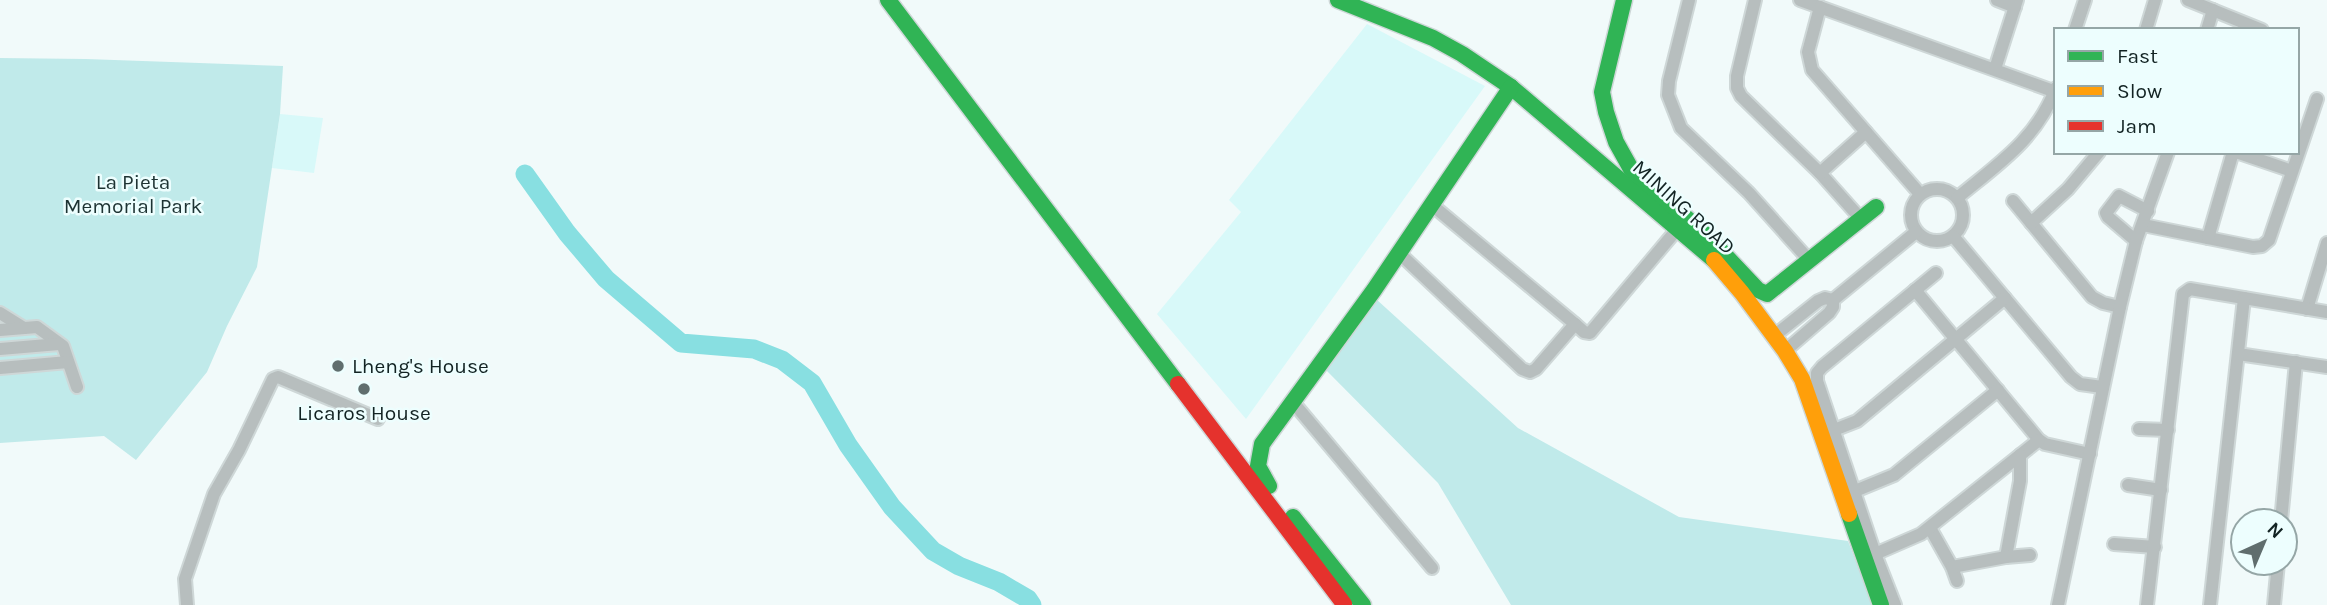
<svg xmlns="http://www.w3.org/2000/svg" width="2327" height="605" font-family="Karla,sans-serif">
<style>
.built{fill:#d8f9f9}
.green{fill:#c0eaea}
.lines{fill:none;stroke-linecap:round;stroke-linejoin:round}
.river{stroke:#88dfe1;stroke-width:19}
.street-casing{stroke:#ced7d7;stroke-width:16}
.fast-casing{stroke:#ced7d7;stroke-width:19}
.slow-casing{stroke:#ced7d7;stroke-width:19}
.jam-casing{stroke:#ced7d7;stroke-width:19}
.street{stroke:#b7bebe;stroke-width:12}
.fast{stroke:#30b455;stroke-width:16}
.slow{stroke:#ff9f0a;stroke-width:16}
.jam{stroke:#e5322d;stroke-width:16}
.poi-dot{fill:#606e6e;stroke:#edfefe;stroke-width:2.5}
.labels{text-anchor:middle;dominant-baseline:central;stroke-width:5;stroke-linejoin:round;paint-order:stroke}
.park-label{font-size:21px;fill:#1d3333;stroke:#edfefe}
.street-label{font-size:21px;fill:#122323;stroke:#edfefe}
.poi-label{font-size:21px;fill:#122323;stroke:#edfefe;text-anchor:start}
</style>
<rect width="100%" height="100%" fill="#f1fafa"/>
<!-- built -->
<g class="built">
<path d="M1367,24l118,62 -239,333 -89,-105 84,-102 -12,-12z"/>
<path d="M280,114l43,4 -9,55 -42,-5z"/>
</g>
<!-- green -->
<g class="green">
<path d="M0,58l86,1 197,7 -3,48 -23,153 -30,59 -20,46 -71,88 -32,-24 -104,7z"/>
<path d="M1376,299l142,129 161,89 169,24 25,64h-362l-73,-122 -114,-115z"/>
</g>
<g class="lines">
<!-- river -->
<path class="river" d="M525,174l42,59 39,46 75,64 73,6 28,11 30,23 36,62 44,62 41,44 26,15 40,16 29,17 4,6"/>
<!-- street casing -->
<g class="street-casing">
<g id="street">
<path d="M1689,0l-20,81 -1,14 13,33 68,65 60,67"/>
<path d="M1755,0l-18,76v12l4,8 79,77 41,46"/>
<path d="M1800,0l256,92"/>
<path d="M1997,0l18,7"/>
<path d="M2188,0l74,30"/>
<path d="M1820,7l-12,45 4,18 108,124"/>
<path d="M2075,30l10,-30"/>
<path d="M2146,30l9,-30"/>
<path d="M2207,30l6,-20"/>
<path d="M1995,69l22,-69"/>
<path d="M2236,152l56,19"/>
<path d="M1820,173l46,-41"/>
<circle cx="1937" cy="215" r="26"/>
<path d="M1957,198c41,-34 79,-58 99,-110"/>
<path d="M2013,201l79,96 11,6 17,4"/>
<path d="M1432,205l143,119 9,8 6,1 89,-106"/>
<path d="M2031,223l37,-34 31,-37"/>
<path d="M2143,225l110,22 9,-1 7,-6 48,-141"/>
<path d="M1953,236l118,141 9,7 22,3"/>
<path d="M2208,238l25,-86"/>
<path d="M2136,241l-28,-24 -2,-4 13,-17 29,15"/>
<path d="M1399,253l123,116 8,3 6,-3 39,-45"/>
<path d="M1915,290l124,150 6,4 45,10"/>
<path d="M2307,309l20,-66"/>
<path d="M0,313l24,15"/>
<path d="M0,330l37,-3 26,19 14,41"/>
<path d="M1774,336l44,-35 7,-3 8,2"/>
<path d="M0,349l59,-5"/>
<path d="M1785,351l44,-38 4,-6v-7l83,-68"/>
<path d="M2238,354l89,13"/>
<path d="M0,368l68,-6"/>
<path d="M1292,401l140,167"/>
<path d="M2139,429l29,1"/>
<path d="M1834,430l23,-9 148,-123"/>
<path d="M2128,485l33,5"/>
<path d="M1855,491l39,-16 104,-85"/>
<path d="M2281,521l15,-159"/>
<path d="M1930,528l22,39 5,14"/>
<path d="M2114,544l41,3"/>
<path d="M1875,554l46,-20 118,-94"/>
<path d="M2006,557l14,-76v-26"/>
<path d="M1952,567l54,-10 24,-2"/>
<path d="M187,605l-2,-26 29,-85 25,-44 34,-71 5,-2 100,42"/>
<path d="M1895,605l-20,-51 -58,-173v-8l5,-6 114,-94"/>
<path d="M2058,605l62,-298 16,-66 32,-89"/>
<path d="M2147,605l36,-311 7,-5 137,23"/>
<path d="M2210,605l34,-307"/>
<path d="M2274,605l4,-42"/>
</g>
</g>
<!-- fast casing -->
<g class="fast-casing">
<g id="fast">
<path d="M888,0l290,384"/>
<path d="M1338,0l95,38 29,16 49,33 203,173"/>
<path d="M1624,0l-22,92 4,20 10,30 15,27 76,67 51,54 9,4 109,-87"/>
<path d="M1269,486l-11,-20 4,-22 112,-154 137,-203"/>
<path d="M1849,514l32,91"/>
<path d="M1293,517l70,88"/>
</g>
</g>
<!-- slow casing -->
<g class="slow-casing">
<path id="slow" d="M1714,260l28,33 43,58 17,28 47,135"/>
</g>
<!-- jam casing -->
<g class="jam-casing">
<path id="jam" d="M1178,384l166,220"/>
</g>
<!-- street -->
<use href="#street" class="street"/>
<!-- fast -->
<use href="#fast" class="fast"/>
<!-- slow -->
<use href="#slow" class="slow"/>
<!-- jam -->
<use href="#jam" class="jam"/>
</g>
<!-- markers -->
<g class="poi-dot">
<circle cx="338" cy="366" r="7"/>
<circle cx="364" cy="389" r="7"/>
</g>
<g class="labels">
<!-- park labels -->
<g class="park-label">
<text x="133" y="182">La Pieta<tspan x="133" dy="24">Memorial Park</tspan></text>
</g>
<!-- street labels -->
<g class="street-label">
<text transform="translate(1684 207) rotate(42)">MINING ROAD</text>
</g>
<!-- poi labels -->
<g class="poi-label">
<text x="352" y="366">Lheng's House</text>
<text x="364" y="413" text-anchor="middle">Licaros House</text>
</g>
</g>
<!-- legend -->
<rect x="2054" y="28" width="245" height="126" fill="#edfefe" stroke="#95a6a6" stroke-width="2"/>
<rect x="2068" y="51" width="35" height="10" fill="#30b455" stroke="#95a6a6" stroke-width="2"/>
<text x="2117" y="63" font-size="21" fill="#122323">Fast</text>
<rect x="2068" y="86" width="35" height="10" fill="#ff9f0a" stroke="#95a6a6" stroke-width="2"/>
<text x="2117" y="98" font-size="21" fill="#122323">Slow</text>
<rect x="2068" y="121" width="35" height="10" fill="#e5322d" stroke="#95a6a6" stroke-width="2"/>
<text x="2117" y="133" font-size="21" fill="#122323">Jam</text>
<!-- north arrow -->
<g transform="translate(2264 542) rotate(44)"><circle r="33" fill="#edfefe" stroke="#95a6a6" stroke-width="2"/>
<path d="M0-5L12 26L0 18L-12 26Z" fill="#606e6e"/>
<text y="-10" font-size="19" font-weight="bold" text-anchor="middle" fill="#122323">N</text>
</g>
</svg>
